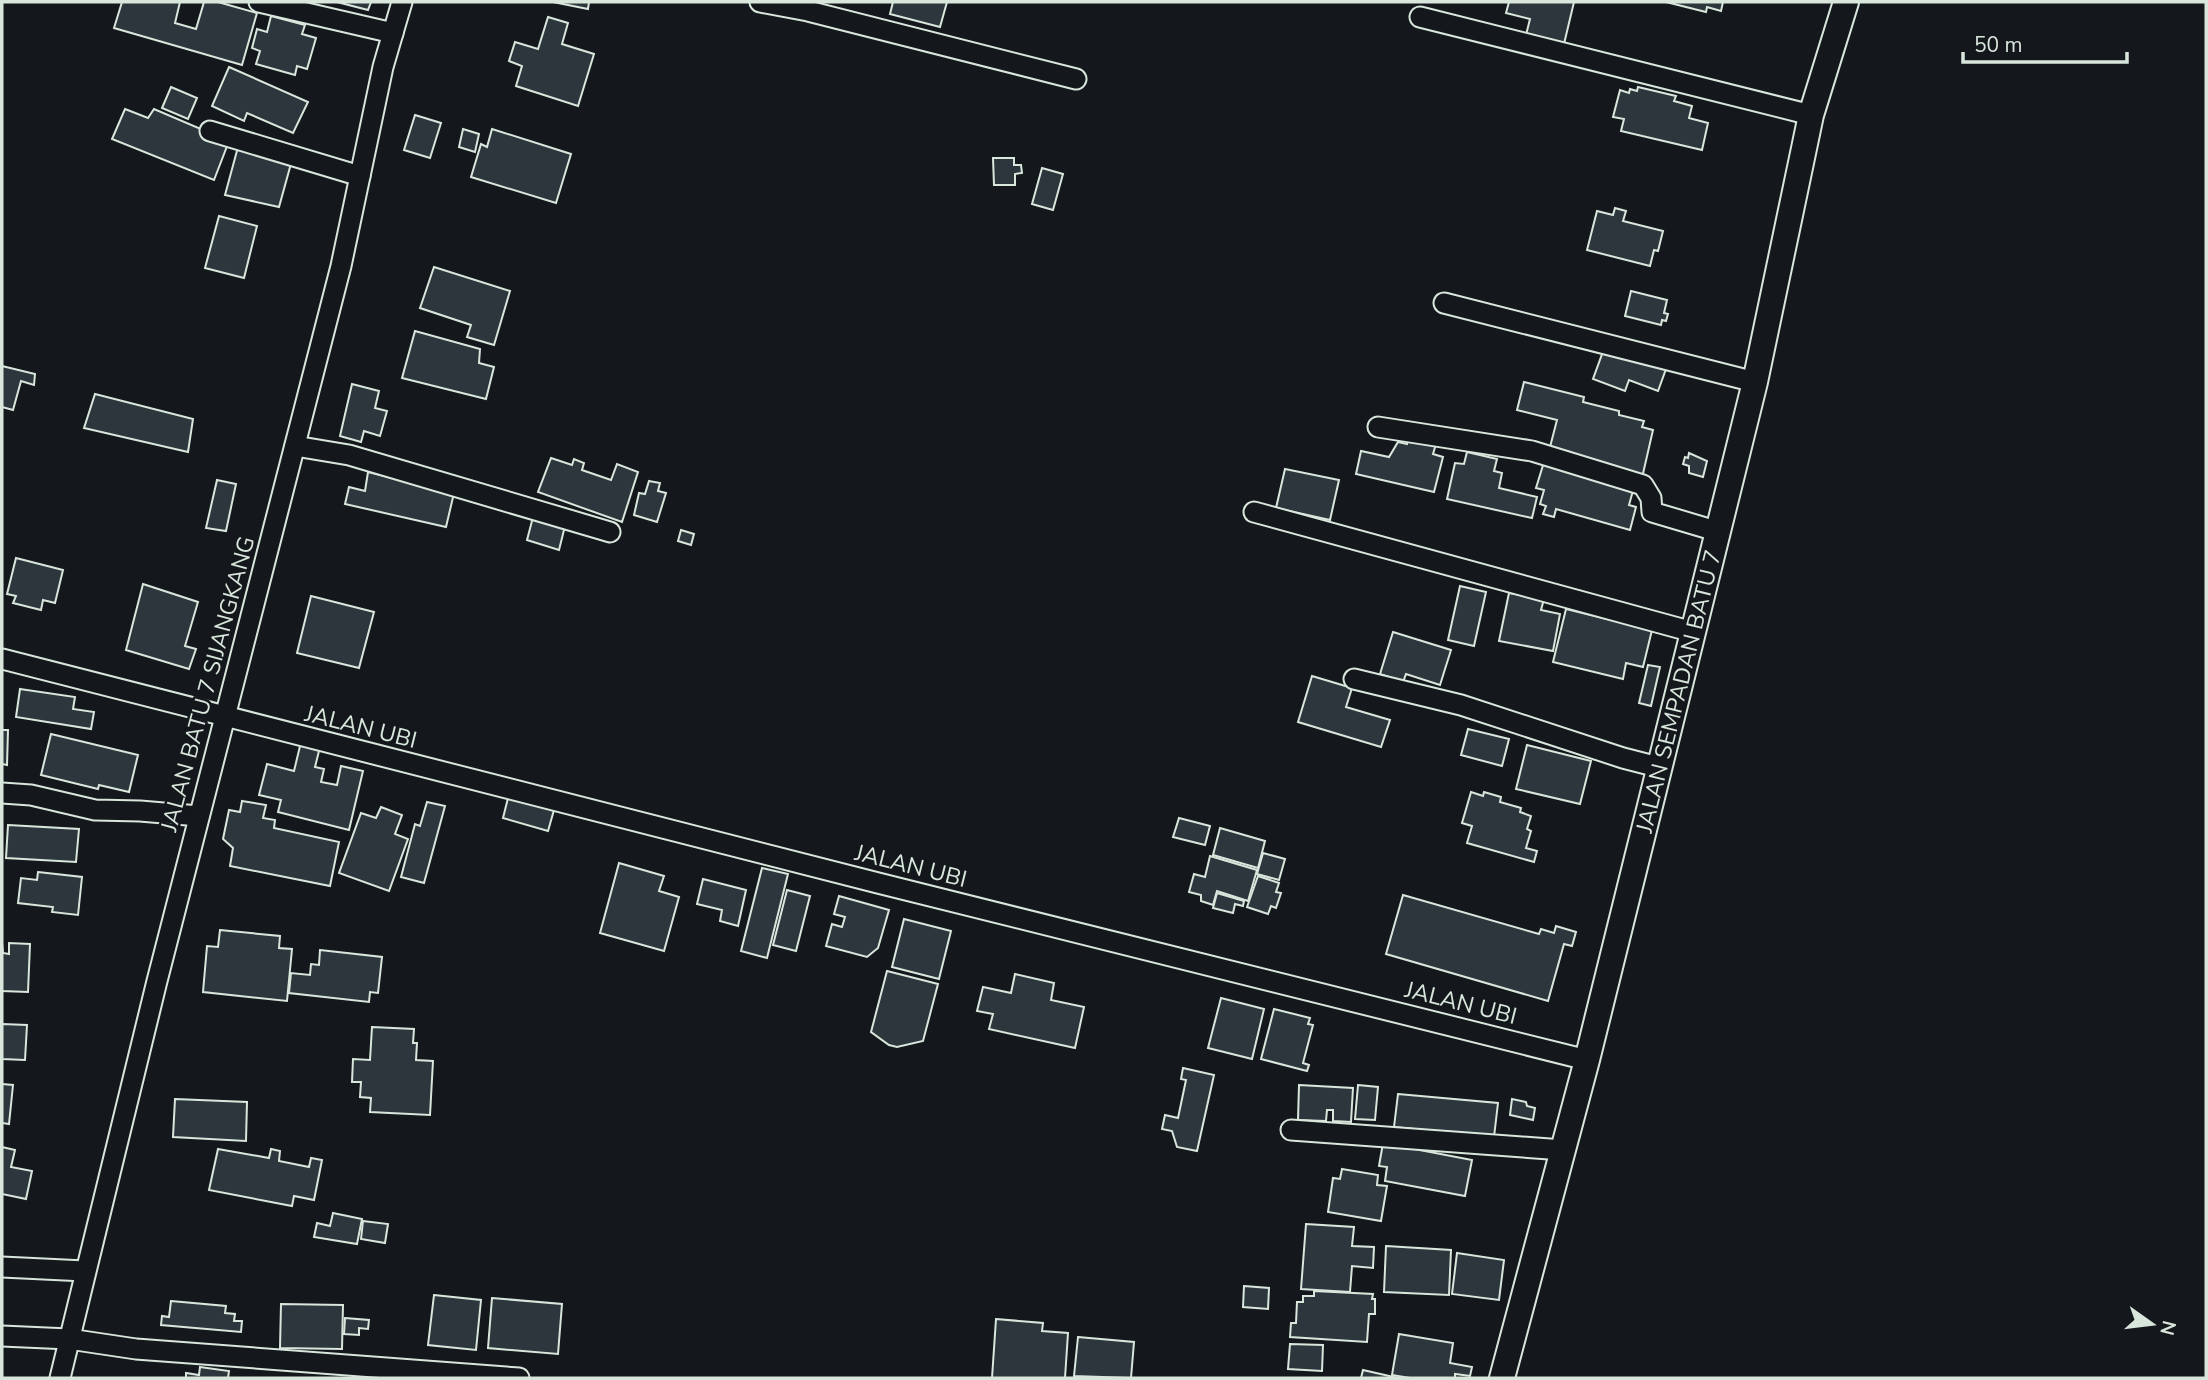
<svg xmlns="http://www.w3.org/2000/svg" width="2208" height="1380" font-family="'Nunito Sans',sans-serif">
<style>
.building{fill:#2c363c;stroke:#d8e6dc;stroke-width:2}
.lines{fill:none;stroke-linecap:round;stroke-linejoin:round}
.minor-casing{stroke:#d8e6dc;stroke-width:23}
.tertiary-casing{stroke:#d8e6dc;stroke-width:28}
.minor{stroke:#14181c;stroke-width:19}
.tertiary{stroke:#14181c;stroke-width:24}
.labels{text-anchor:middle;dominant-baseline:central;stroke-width:5;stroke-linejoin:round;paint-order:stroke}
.street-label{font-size:23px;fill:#d8e6dc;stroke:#14181c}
</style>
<rect width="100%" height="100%" fill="#14181c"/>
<!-- building -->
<g class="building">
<path d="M122,2h58l-5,21 21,6 8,-27h14l39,11 -15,52 -128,-37z"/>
<path d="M337,2h34l-3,8z"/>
<path d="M553,2h36l-1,7z"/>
<path d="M893,2h54l-7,25 -50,-13z"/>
<path d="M1509,2h65l-10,42 -38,-9 4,-16 -24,-6z"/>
<path d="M1666,2h57l-2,9 -14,-4 -1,5z"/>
<path d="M271,16l34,9 -3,9 14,4 -9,31 -10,-3 -2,9 -39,-11 4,-13 -8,-3 5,-19 10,3z"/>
<path d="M548,17l20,6 -6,21 32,10 -16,52 -62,-20 6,-20 -13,-5 6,-19 23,7z"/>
<path d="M229,67l79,35 -15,31 -46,-20 -3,8 -32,-15z"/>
<path d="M171,87l26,11 -9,21 -26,-11z"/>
<path d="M1638,87l38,9 -2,5 18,5 -3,12 19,5 -6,27 -81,-19 3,-12 -11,-2 7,-27 9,3 1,-4 7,2z"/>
<path d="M125,109l23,9 6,-9 75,32 -15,39 -102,-41z"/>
<path d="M415,115l26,8 -11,35 -26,-8z"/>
<path d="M463,129l16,5 -4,18 -16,-5z"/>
<path d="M492,129l79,25 -15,49 -85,-26 10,-33 6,3z"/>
<path d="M238,147l54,13 -13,47 -54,-12z"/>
<path d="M993,158h21v7h7l1,8 -7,1v11h-21z"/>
<path d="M1042,168l21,6 -10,36 -21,-6z"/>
<path d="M1615,208l11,3 -3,10 40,10 -5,20 -4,-1 -4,16 -63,-16 10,-39 16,4z"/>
<path d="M219,216l38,10 -13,52 -39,-10z"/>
<path d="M434,267l76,24 -16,54 -27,-8 4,-12 -51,-17z"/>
<path d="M1631,291l36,9 -3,13 4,1 -2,7 -4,-1 -1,5 -36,-9z"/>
<path d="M415,331l65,18 -1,14 15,4 -8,32 -84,-21z"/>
<path d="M1605,346l61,23 -8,22 -29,-11 -4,11 -32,-12z"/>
<path d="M2,366l33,8 -1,11 -13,-4 -8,29 -11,-3z"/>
<path d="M1524,382l60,15 -1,5 36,9v4l25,6 -2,6 11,3 -11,48 -81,-24 1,-4 -12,-3 7,-27 -40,-10z"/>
<path d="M352,384l27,7 -4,17 12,3 -7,25 -16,-5 -3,11 -21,-6z"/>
<path d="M95,394l98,25 -5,33 -104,-24z"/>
<path d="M1408,438l28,6 -3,10 10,3 -9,35 -78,-18 5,-23 28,6 9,-15 9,2z"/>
<path d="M1467,452l30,7 -3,12 8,2 -3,15 38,9 -5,21 -85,-19 8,-36 9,1z"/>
<path d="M1689,453l18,8 -4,16 -14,-4v-7l-6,-2 2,-7 3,1z"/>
<path d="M551,458l21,7 2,-6 10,4 -2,7 29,10 6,-16 21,8 -16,50 -84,-30z"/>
<path d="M1544,462l90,25 -5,18 7,2 -6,23 -74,-21 -2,8 -11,-3 3,-8 -6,-2 4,-14 -8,-2z"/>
<path d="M1285,469l54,11 -9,40 -54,-12z"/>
<path d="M368,472l86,21 -8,34 -101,-23 4,-17 16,4z"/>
<path d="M217,480l19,4 -10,47 -20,-3z"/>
<path d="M649,481l11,2 -2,8 8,2 -9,29 -23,-7 5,-22 6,1z"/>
<path d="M533,517l32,9 -6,24 -32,-10z"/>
<path d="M681,530l13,4 -3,11 -13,-4z"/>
<path d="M16,558l47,12 -8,33 -12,-3 -2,10 -28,-7 3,-7 -9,-2z"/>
<path d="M143,584l55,18 -13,44 11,3 -7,20 -63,-19z"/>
<path d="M1460,586l26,6 -12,54 -26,-6z"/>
<path d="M1509,593l35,6 -3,11 19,4 -7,37 -54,-10z"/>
<path d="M311,596l63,16 -15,56 -62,-15z"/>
<path d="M1566,609l86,21 -9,37 -17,-4 -3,16 -70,-17z"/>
<path d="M1393,632l58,18 -11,35 -34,-11 -3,8 -23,-8z"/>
<path d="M1648,665l12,2 -9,39 -12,-3z"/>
<path d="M1312,676l40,12 -6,19 44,13 -9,27 -83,-25z"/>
<path d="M20,689l55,8 -2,12 21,3 -3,17 -75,-12z"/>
<path d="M1468,729l41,10 -7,27 -41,-11z"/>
<path d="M2,730h6l-1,35 -5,-1z"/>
<path d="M51,734l87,21 -9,37 -30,-7 -1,4 -57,-14z"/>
<path d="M301,742l19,5 -5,20 9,2 -3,13 16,3 4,-19 22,5 -14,59 -71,-18 3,-12 -22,-5 8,-31 27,7z"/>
<path d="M1527,745l64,16 -11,43 -64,-15z"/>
<path d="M1471,792l12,4 1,-4 17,5 -1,5 21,6 -1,4 11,4 -4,13 4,2 -5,17 11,3 -3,11 -67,-19 5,-17 -10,-3z"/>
<path d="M508,798l46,12 -6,21 -45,-13z"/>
<path d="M242,801l24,4 -3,13 12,2 -1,8 65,14 -9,44 -100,-20 3,-18 -10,-9 6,-29 11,2z"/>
<path d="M427,802l18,4 -21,77 -23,-6 14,-53 5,2z"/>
<path d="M381,807l21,8 -7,19 13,5 -19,52 -50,-18 22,-60 15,5z"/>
<path d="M1179,818l31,8 -5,19 -32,-8z"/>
<path d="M8,825l71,4 -3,33 -70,-4z"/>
<path d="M1220,828l45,13 -7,27 -45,-13z"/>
<path d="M1263,853l22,6 -6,21 -22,-6z"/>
<path d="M1210,856l47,14 -9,31 -31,-10 -4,14 -12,-4v-6l-12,-3 5,-18 11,3z"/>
<path d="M619,863l45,13 -5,15 20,6 -15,54 -64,-18z"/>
<path d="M762,868l26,6 -21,84 -26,-7z"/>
<path d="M38,872l44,5 -4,38 -26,-3 1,-5 -35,-4 3,-25 16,2z"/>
<path d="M1258,876l21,7 -3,9 5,1 -5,15 -5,-2 -3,8 -21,-7z"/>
<path d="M703,879l43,11 -8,36 -18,-5 2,-11 -25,-6z"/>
<path d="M787,890l23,6 -14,55 -23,-6z"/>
<path d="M1217,893l27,8 -1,5 -8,-2 -2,9 -20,-5z"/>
<path d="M1403,895l136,39 2,-5 13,4 2,-7 20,6 -4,14 -8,-2 -16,57 -162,-47z"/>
<path d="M839,896l50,14 -11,38 -11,9 -41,-11 6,-22 10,3 3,-10 -11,-3z"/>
<path d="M904,919l47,12 -12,48 -47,-12z"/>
<path d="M220,930l60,6 -1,12 13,1 -5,52 -84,-9 4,-46 11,1z"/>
<path d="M2,943l1,10 6,1v-11l21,1 -2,48 -26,-1z"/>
<path d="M320,950l62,7 -4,36 -8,-1 -1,10 -80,-9 2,-20 19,2 1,-11 8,1z"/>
<path d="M887,971l51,13 -15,57 -26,6 -8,-2 -18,-13z"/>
<path d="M1015,974l39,9 -3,17 33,7 -9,41 -86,-19 4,-15 -16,-3 6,-24 28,6z"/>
<path d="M1221,998l43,11 -12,50 -44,-11z"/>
<path d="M1274,1009l36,9 -2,6 5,1 -10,38 6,2 -2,6 -46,-12z"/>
<path d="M2,1024l25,1 -2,35 -23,-1z"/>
<path d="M372,1027l42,2 -1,14h4l-1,17 17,1 -3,54 -60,-3 1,-14 -11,-1 1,-15h-9l1,-23 17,1z"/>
<path d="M1183,1068l31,7 -17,76 -20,-4 -5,-16 -10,-2 3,-14 13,3 8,-38 -5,-1z"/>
<path d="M2,1084l11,1 -4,39 -7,-1z"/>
<path d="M1299,1085l54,3 -2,34 -18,-1v-11h-6l-1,11 -28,-1z"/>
<path d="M1358,1085l20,2 -3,33 -20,-1z"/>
<path d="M1398,1094l100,9 -4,34 -100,-10z"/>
<path d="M175,1099l72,3 -1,39 -73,-4z"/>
<path d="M1512,1099l14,3 1,4 8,2 -2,12 -23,-5z"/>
<path d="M1383,1143l89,17 -7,36 -80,-15 2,-14 -8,-1z"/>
<path d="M2,1147l13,3 -4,17 21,4 -6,28 -24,-5z"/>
<path d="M218,1149l51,9 2,-9 9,2 -1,10 30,6 2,-9 11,2 -8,40 -20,-4 -2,10 -83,-16z"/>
<path d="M1342,1169l36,6 -1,10 10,1 -6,35 -53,-9 5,-34 7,1z"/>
<path d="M333,1213l29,6 -5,25 -43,-7 3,-14 13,3z"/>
<path d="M363,1221l25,3 -3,19 -24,-4z"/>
<path d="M1306,1224l48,3 -2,19 22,1 -1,21 -21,-2 -2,26 -49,-3z"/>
<path d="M1386,1246l65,4 -2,45 -65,-3z"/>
<path d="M1457,1253l47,7 -5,40 -47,-6z"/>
<path d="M1244,1286l25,2 -1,21 -25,-2z"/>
<path d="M1314,1291l59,3 -1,5h3v15h-6l-2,28 -77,-5 1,-14h5l1,-21h6v-6h11z"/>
<path d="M434,1295l47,5 -5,50 -48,-5z"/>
<path d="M492,1298l70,6 -4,50 -70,-6z"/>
<path d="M171,1301l55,5 -1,7 10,1 -1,7h8l-1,11 -80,-7 1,-9 7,1z"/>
<path d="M281,1304l62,1 -1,44 -62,-1z"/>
<path d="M345,1318l24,2 -1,9 -9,-1v7l-15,-1z"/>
<path d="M996,1319l47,4 -1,8 26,2 -3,45h-73z"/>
<path d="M1399,1334l54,9 -3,20 22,4 -2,9 -15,-2v4h-45l-18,-3z"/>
<path d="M1078,1337l56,5 -3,36 -57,-2z"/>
<path d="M1290,1344l33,1 -1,26 -34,-2z"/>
<path d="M200,1367l29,4 -1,7h-42v-5l13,2z"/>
<path d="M1363,1370l35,8h-37z"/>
</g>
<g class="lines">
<!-- minor casing -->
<g class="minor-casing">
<g id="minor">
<path d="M259,2l134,31"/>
<path d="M760,2l48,9 268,68"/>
<path d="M1420,17l391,98"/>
<path d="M210,131l150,45"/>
<path d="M1444,303l311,79"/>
<path d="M1378,427l154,24 111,34 8,13 1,14 64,19"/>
<path d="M295,446l54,9 261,77"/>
<path d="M1254,512l439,120"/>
<path d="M2,659l876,224 709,177"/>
<path d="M1354,679l107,26 162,53 35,9"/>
<path d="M2,793l29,2 64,15 45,1 59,5"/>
<path d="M1291,1130l272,20"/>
<path d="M2,1267l83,4"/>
<path d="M2,1336l67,3 67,10 383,29"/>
<path d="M60,1378l97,-397 184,-715 42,-199 19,-65"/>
</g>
</g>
<!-- tertiary casing -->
<g class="tertiary-casing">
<g id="tertiary">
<path id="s1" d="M1502,1378l85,-318 168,-678 56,-267 35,-113"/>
</g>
</g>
<!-- minor -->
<use href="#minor" class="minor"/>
<!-- tertiary -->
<use href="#tertiary" class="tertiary"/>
</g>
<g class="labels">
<!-- street labels -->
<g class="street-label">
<text transform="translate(208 684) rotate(-75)">JALAN BATU 7 SIJANGKANG</text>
<text stroke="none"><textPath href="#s1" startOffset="709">JALAN SEMPADAN BATU 7</textPath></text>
<text transform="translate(361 727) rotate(14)">JALAN UBI</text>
<text transform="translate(911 866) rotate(14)">JALAN UBI</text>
<text transform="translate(1461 1003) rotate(14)">JALAN UBI</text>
</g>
</g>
<!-- border -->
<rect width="2208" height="1380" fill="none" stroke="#d8e6dc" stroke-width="7"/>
<!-- north arrow -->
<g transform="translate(2152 1324) rotate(104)" stroke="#14181c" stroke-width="5" paint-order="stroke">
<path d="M0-5L12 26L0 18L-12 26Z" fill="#d8e6dc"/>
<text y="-10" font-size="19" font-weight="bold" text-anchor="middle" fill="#d8e6dc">N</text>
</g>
<!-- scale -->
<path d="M1963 52v10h164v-10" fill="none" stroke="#d8e6dc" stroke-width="3.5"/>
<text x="1974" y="52" font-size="21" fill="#d8e6dc" stroke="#14181c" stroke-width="5" paint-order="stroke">50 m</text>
</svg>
